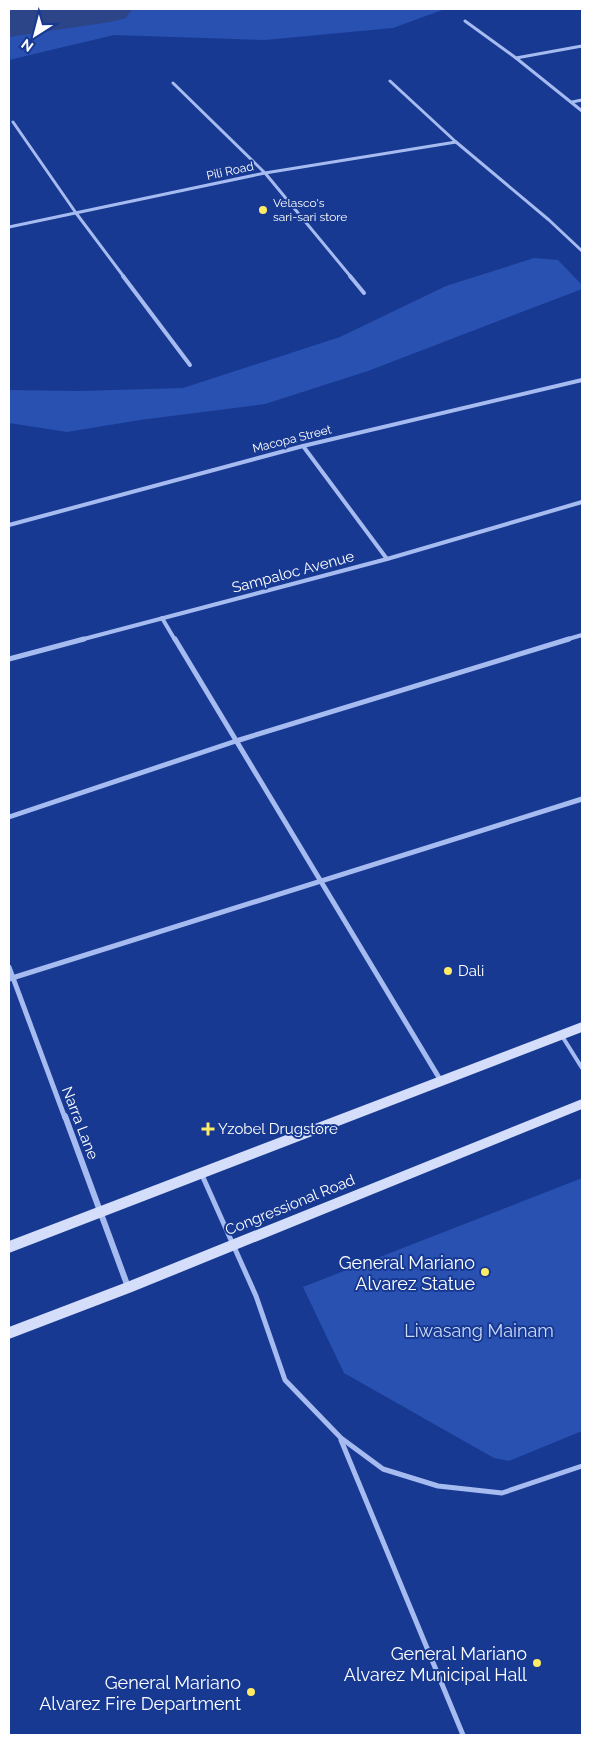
<svg xmlns="http://www.w3.org/2000/svg" width="591" height="1744" font-family="Raleway,sans-serif">
<style>
.green{fill:#2951b1}
.lines{fill:none;stroke-linecap:round;stroke-linejoin:round}
.river{fill:#2c4488;fill-rule:evenodd}
.service-far1{stroke:#a6bbf0;stroke-width:4}
.service{stroke:#a6bbf0;stroke-width:5}
.minor-far3{stroke:#a6bbf0;stroke-width:3}
.minor-far2{stroke:#a6bbf0;stroke-width:4}
.minor-far1{stroke:#a6bbf0;stroke-width:5}
.minor{stroke:#a6bbf0;stroke-width:6}
.secondary{fill:#d4defb;fill-rule:evenodd}
.poi-dot{fill:#ffeb65;stroke:#173992;stroke-width:2}
.labels{text-anchor:middle;dominant-baseline:central;stroke-width:4;stroke-linejoin:round;paint-order:stroke}
.far-street-label{font-size:12px;fill:#fff;stroke:#173992}
.far-poi-label{font-size:12px;fill:#fff;stroke:#173992;text-anchor:start}
.street-label{font-size:15px;fill:#fff;stroke:#173992}
.poi-label{font-size:15px;fill:#fff;stroke:#173992;text-anchor:start}
.near-poi-label{font-size:18px;fill:#fff;stroke:#173992;text-anchor:end}
.near-park-label{font-size:18px;fill:#ccdafc;stroke:#173992}
</style>
<rect width="100%" height="100%" fill="#173992"/>
<!-- green -->
<g class="green">
<path d="M9,9h436l-52,19 -128,12 -151,-5 -105,25z"/>
<path d="M534,258l24,2 24,25v4l-214,82 -103,33 -125,16 -73,12 -58,-9v-33l70,1 104,-3 157,-51 106,-51z"/>
<path d="M582,1178v253l-73,30 -15,-3 -150,-85 -41,-86z"/>
</g>
<g class="lines">
<!-- river -->
<path class="river" d="M21,9h111l-6,9 -16,4 -101,15v-26z"/>
<!-- service-far1 -->
<path class="service-far1" d="M562,1036l20,32"/>
<!-- service -->
<g class="service">
<path d="M202,1175l54,121 29,84 56,58 42,31 55,17 64,7 80,-27"/>
<path d="M341,1440l122,295"/>
</g>
<!-- minor-far3 -->
<g class="minor-far3">
<path d="M465,21l51,37 66,53"/>
<path d="M516,58l66,-12"/>
<path d="M390,81l66,61 93,78 33,31"/>
<path d="M173,83l92,90 86,104"/>
<path d="M572,102l10,-2"/>
<path d="M13,122l63,91 48,64"/>
<path d="M9,227l256,-54 191,-31"/>
</g>
<!-- minor-far2 -->
<g class="minor-far2">
<path d="M123,276l67,89"/>
<path d="M350,276l14,17"/>
<path d="M303,446l84,113"/>
<path d="M9,525l294,-79 279,-66"/>
<path d="M162,618l13,22"/>
<path d="M80,640l307,-81 195,-57"/>
<path d="M565,640l17,-5"/>
</g>
<!-- minor-far1 -->
<g class="minor-far1">
<path d="M175,639l266,442"/>
<path d="M9,659l75,-20"/>
<path d="M9,817l227,-76 333,-102"/>
<path d="M9,967l56,151"/>
<path d="M9,979l573,-180"/>
</g>
<!-- minor -->
<path class="minor" d="M65,1116l63,171"/>
<!-- secondary -->
<g class="secondary">
<path d="M582,1022v10l-573,221v-12z"/>
<path d="M582,1099v10l-450,183 -123,47v-12l118,-45z"/>
</g>
</g>
<!-- markers -->
<g class="poi-dot">
<circle cx="263" cy="210" r="5"/>
<circle cx="448" cy="971" r="5"/>
<path d="M205.5 1121.5h5v5h5v5h-5v5h-5v-5h-5v-5h5z"/>
<circle cx="485" cy="1272" r="5"/>
<circle cx="537" cy="1663" r="5"/>
<circle cx="251" cy="1692" r="5"/>
</g>
<g class="labels">
<!-- far-street labels -->
<g class="far-street-label">
<text transform="translate(230 171) rotate(-12)">Pili Road</text>
<text transform="translate(292 439) rotate(-14)">Macopa Street</text>
</g>
<!-- far-poi labels -->
<g class="far-poi-label">
<text x="273" y="203">Velasco's<tspan x="273" dy="14">sari-sari store</tspan></text>
</g>
<!-- street labels -->
<g class="street-label">
<text transform="translate(293 572) rotate(-15)">Sampaloc Avenue</text>
<text transform="translate(80 1123) rotate(69)">Narra Lane</text>
<text transform="translate(290 1205) rotate(-22)">Congressional Road</text>
</g>
<!-- poi labels -->
<g class="poi-label">
<text x="458" y="971">Dali</text>
<text x="218" y="1129">Yzobel Drugstore</text>
</g>
<!-- near-poi labels -->
<g class="near-poi-label">
<text x="475" y="1262">General Mariano<tspan x="475" dy="21">Alvarez Statue</tspan></text>
<text x="527" y="1653">General Mariano<tspan x="527" dy="21">Alvarez Municipal Hall</tspan></text>
<text x="241" y="1682">General Mariano<tspan x="241" dy="21">Alvarez Fire Department</tspan></text>
</g>
<!-- near-park labels -->
<g class="near-park-label">
<text x="479" y="1330">Liwasang Mainam</text>
</g>
</g>
<!-- border -->
<rect width="591" height="1744" fill="none" stroke="#ffffff" stroke-width="20"/>
<!-- north arrow -->
<g transform="translate(35 35) rotate(216)" stroke="#173992" stroke-width="4" paint-order="stroke">
<path d="M0-4L9 19L0 12L-9 19Z" fill="#ffffff"/>
<text y="-8" font-size="14" font-weight="bold" text-anchor="middle" fill="#ffffff">N</text>
</g>
</svg>
